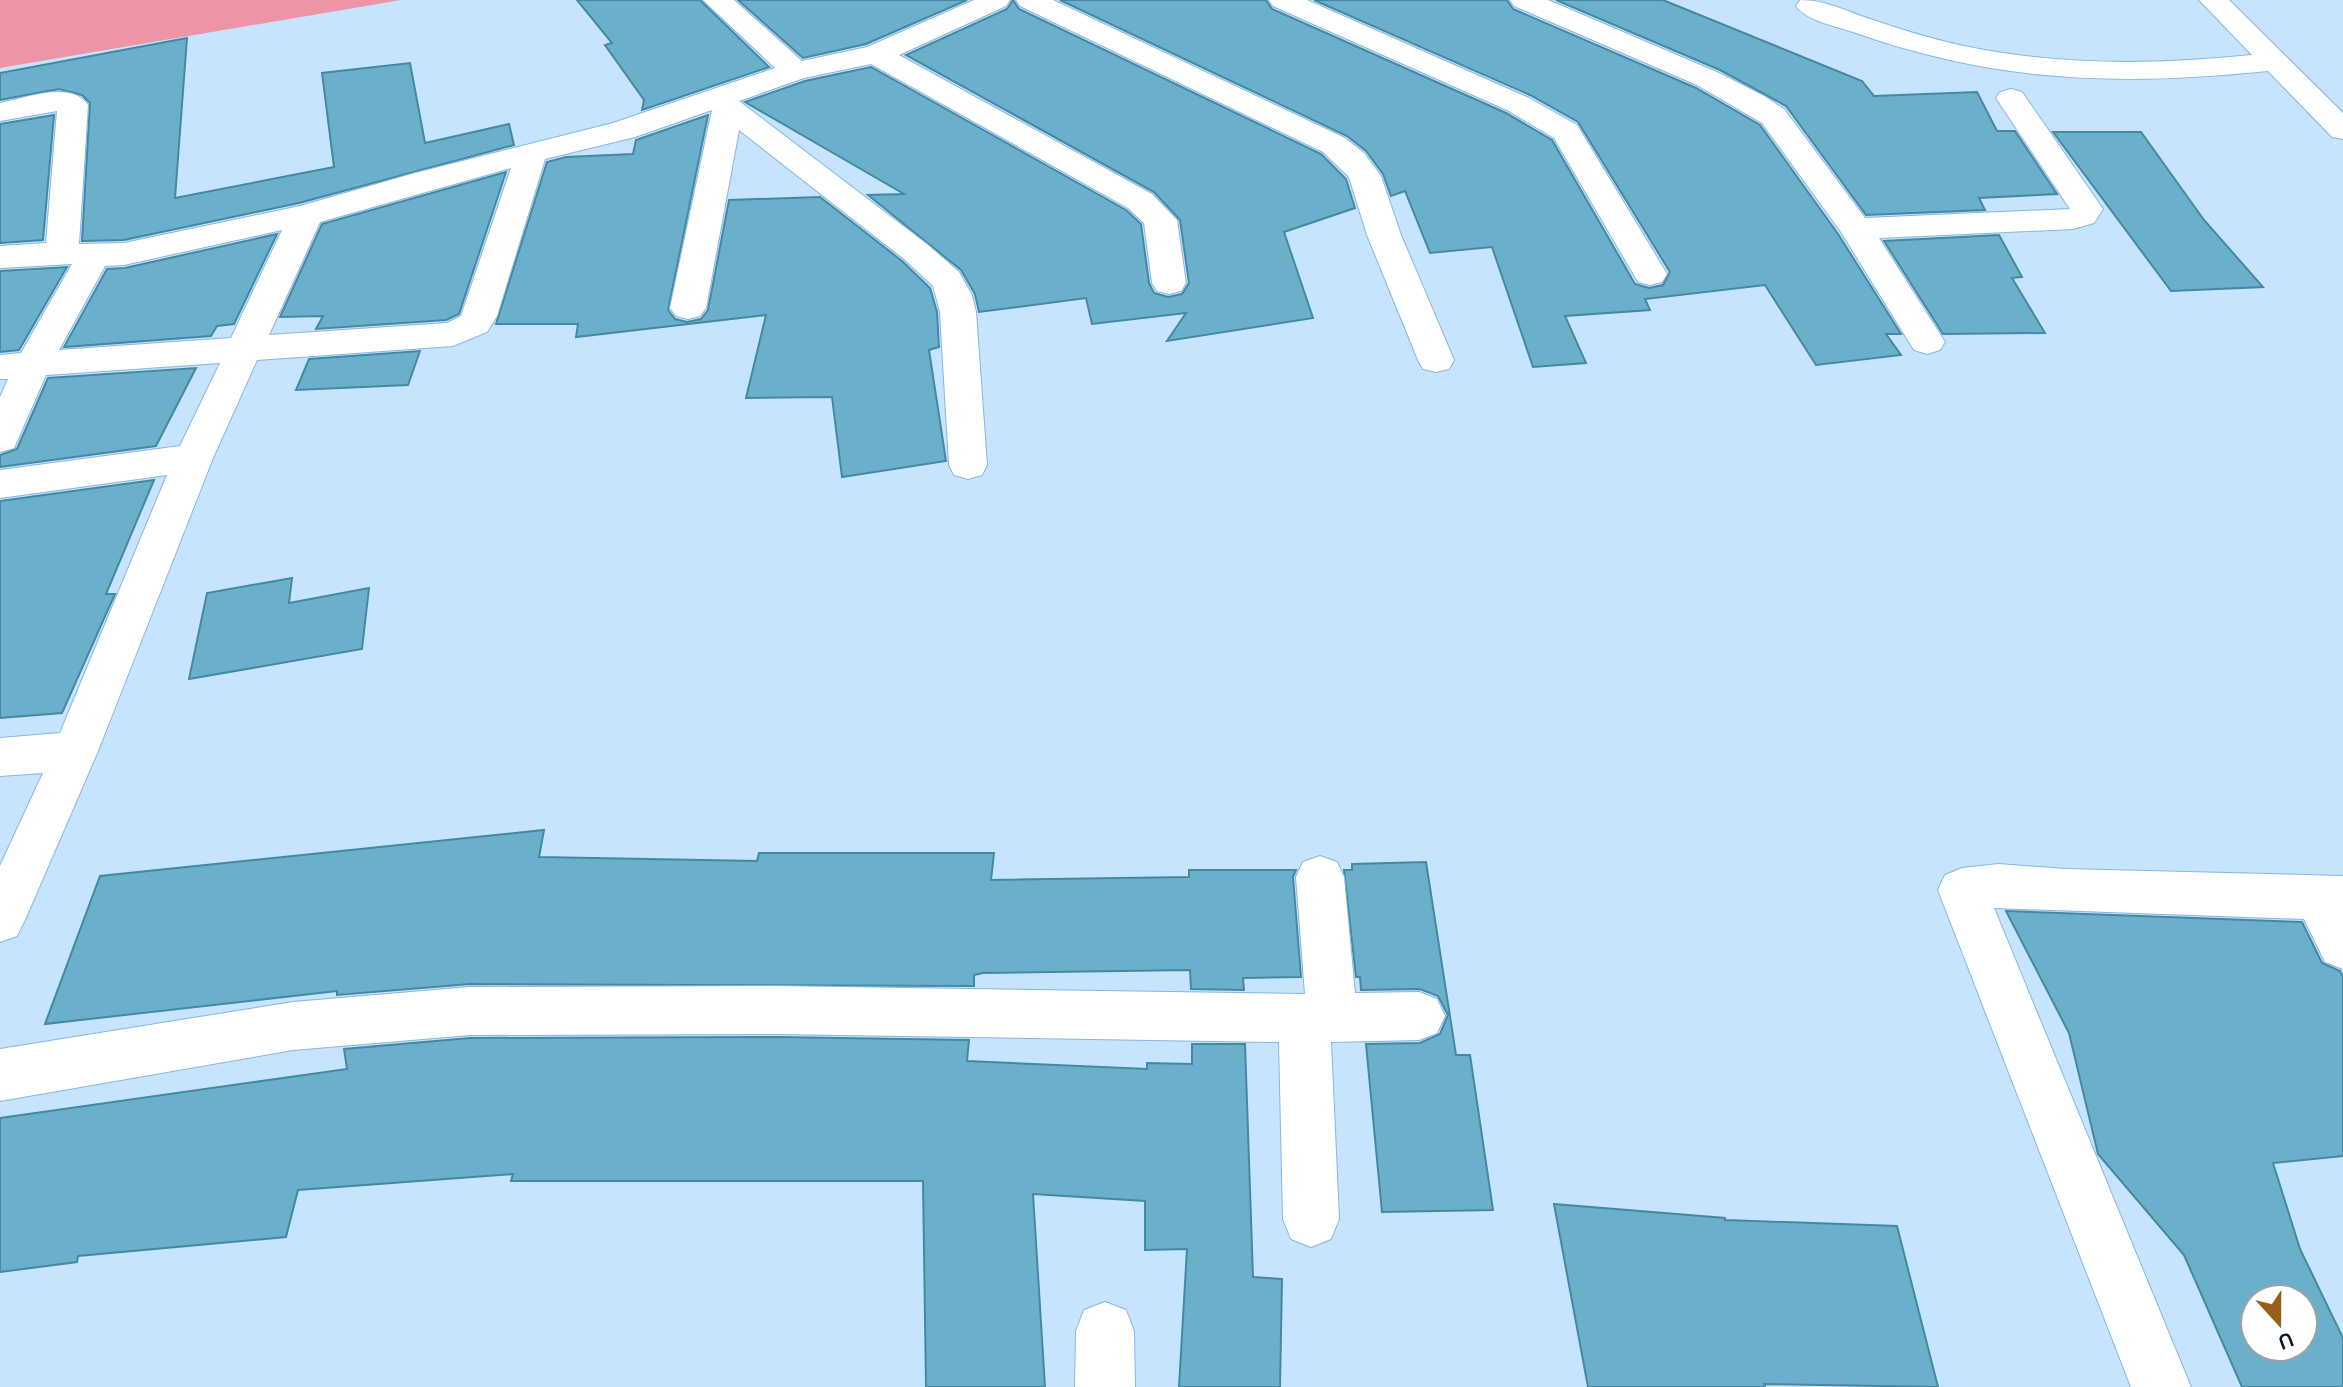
<svg xmlns="http://www.w3.org/2000/svg" width="2343" height="1387" font-family="Karla,sans-serif">
<style>
.green{fill:#ee94a7}
.building{fill:#6bb0cb;stroke:#4488a3;stroke-width:2;fill-rule:evenodd}
.lines{fill:none;stroke-linecap:round;stroke-linejoin:round}
.minor-casing{stroke:#86b6e1;stroke-width:2}
.minor{fill:#fff;fill-rule:evenodd}
</style>
<rect width="100%" height="100%" fill="#c7e4ff"/>
<!-- green -->
<path class="green" d="M0,0h401l-401,68z"/>
<!-- building -->
<g class="building">
<path d="M577,0h123l69,67 -127,43 2,-10 -39,-55 7,-2z"/>
<path d="M738,0h229l-101,44 -63,14z"/>
<path d="M1013,0l6,9 302,145 25,25 9,29 -71,24 29,86 -146,23 19,-28 -94,11 -6,-26 -107,14 -4,-18 -14,-24 -93,-75 36,-1 -159,-92 60,-21 66,-14 255,143 15,14 8,59 5,10 14,4 14,-3 7,-11 -9,-63 -26,-28 -248,-137 101,-46z"/>
<path d="M1060,0h206l6,9 234,104 46,27 83,144 14,4 14,-3 7,-13 -92,-150 -48,-27 -216,-95h193l6,9 183,79 64,37 78,109 63,100h-15l15,21 -85,10 -51,-80 -120,14 5,11 -85,6 21,47 -53,4 -41,-120 -62,6 -25,-62 -14,5 -8,-22 -17,-23 -19,-15z"/>
<path d="M1556,0h107l199,81 12,15 103,-4 20,39h18l42,63 -78,4 6,12 -119,5 -80,-109 -66,-36z"/>
<path d="M187,38l-12,160 159,-31 -12,-94 88,-10 15,80 84,-19 5,21 -215,58 -175,37 -42,1 8,-138 -8,-8 -23,-6 -59,11v-27z"/>
<path d="M54,115l-11,125 -43,3v-119z"/>
<path d="M708,115l-40,195 7,9 12,3 14,-3 7,-9 21,-110 91,-3 82,64 28,27 7,24 2,35 -10,3 17,111 -104,16 -10,-80 -86,1 20,-83 -190,22 2,-13h-82l51,-162 19,-5 67,-3 3,-14z"/>
<path d="M2053,132h88l63,88 59,67 -92,4z"/>
<path d="M506,172l-47,142 -13,6 -130,9 7,-13 -43,1 42,-93z"/>
<path d="M277,234l-43,90 -17,2 -6,10 -147,11 43,-78 18,-1z"/>
<path d="M1999,235l23,42 -10,1 33,55 -102,1 -59,-93z"/>
<path d="M67,267l-48,83 -19,2v-81z"/>
<path d="M420,351l-12,34 -112,5 13,-31z"/>
<path d="M196,368l-40,78 -156,21v-12l17,-6 31,-71z"/>
<path d="M154,480l-48,114h9l-53,119 -62,5v-217z"/>
<path d="M292,578l-3,25 80,-15 -7,61 -173,30 18,-86z"/>
<path d="M544,830l-5,27 218,4 2,-8h235l-3,27 198,-3v-7h107l-3,7 8,100 -58,1 1,12 -53,-1 -1,-19 -207,3 -9,2v11l-504,-2 -133,11v-4l-292,33 55,-148z"/>
<path d="M1426,862l30,193h14l23,155 -111,2 -16,-168 54,-1 20,-9 8,-19 -10,-19 -18,-7 -59,1 -1,-13h-4l-12,-107h8v-6z"/>
<path d="M2006,911l296,11 20,41 18,8 3,6v179l-70,7 27,86 43,89v49h-101l-58,-132 -86,-101 -29,-121zM2255,1299h48v48h-48z"/>
<path d="M776,1037l193,3 -2,21 180,8v-6l45,1v-20h53l8,233 29,2 -2,108h-101l8,-138 -42,1v-49l-112,-7 12,193h-119l-3,-206h-412l2,-7 -215,16 -12,47 -208,19 -1,6 -77,10v-154l347,-49 -3,-20 126,-11z"/>
<path d="M1554,1204l171,14v2l172,6 41,161 -174,-3 1,3h-177z"/>
</g>
<g class="lines">
<!-- minor casing -->
<g class="minor-casing">
<g id="minor">
<path d="M703,0h31l68,61 65,-14 107,-47h36l-4,6 -107,49 253,139 25,26 9,63 -5,8 -12,3 -12,-3 -5,-8 -8,-60 -16,-15 -257,-144 -67,14 -65,23 189,144 31,27 13,23 4,17 11,153 -5,10 -14,4 -14,-4 -5,-10 -9,-153 -7,-26 -29,-27 -165,-129 -33,178 -6,8 -12,3 -12,-3 -6,-8 42,-198 -77,27 -90,22 -48,157 -10,16 -34,14 -196,14 -44,98 -115,293 -73,169 -8,16 -17,6v-76l43,-93 -43,3v-38l60,-5 107,-258 -167,23v-28l180,-24 40,-83 -174,12 -32,73 -14,4v-55l8,-18h-8v-24l21,-2 51,-89 -72,4v-22l46,-3 11,-132 -57,10v-18c26,-5 71,-23 88,2l-9,139 45,-1 176,-37 115,-33 198,-50 162,-55zM511,168l-50,148 -14,7 -178,12 51,-113zM282,230l-51,108 -172,12 46,-84 19,-1z"/>
<path d="M1016,0h37l292,138 19,15 17,23 20,59 53,125 -5,9 -13,3 -13,-3 -5,-9 -51,-125 -18,-58 -26,-25 -303,-146z"/>
<path d="M1269,0h38l222,98 48,27 90,149 -5,8 -12,3 -12,-3 -84,-144 -47,-28 -234,-104z"/>
<path d="M1510,0h38l171,73 45,23 20,13 81,109 205,-9 -74,-111 4,-6 11,-3 11,3 81,117 -9,14 -21,6 -194,9 66,104 -5,8 -13,4 -13,-4 -73,-118 -79,-109 -65,-38 -183,-79z"/>
<path d="M1800,0c26,0 46,11 70,19 29,10 59,19 89,26 97,21 194,20 293,10l-53,-55h30l114,113v26l-11,-2 -64,-66c-148,15 -270,12 -412,-38 -17,-6 -50,-12 -60,-27z"/>
<path d="M1320,856l17,6 7,15 11,116 64,-1 18,7 8,17 -8,17 -18,7 -88,2 8,177 -8,20 -20,8 -20,-8 -8,-20 -4,-177 -503,-8 -306,1 -177,15 -293,51v-52l293,-47 177,-15 306,-1 529,8 -9,-117 7,-15z"/>
<path d="M1998,864l68,5 277,7v93l-18,-7 -21,-43 -310,-11 197,479h-60l-193,-497 7,-15 17,-7z"/>
<path d="M1105,1302l21,8 8,21 1,56h-60l1,-56 8,-21z"/>
</g>
</g>
<!-- minor -->
<use href="#minor" class="minor"/>
</g>
<!-- north arrow -->
<g transform="translate(2279 1323) rotate(159)"><circle r="38" fill="#ffffff" stroke="#9ba2a9" stroke-width="2"/>
<path d="M0-6L14 30L0 20L-14 30Z" fill="#985f1b"/>
<text y="-12" font-size="22" font-weight="bold" text-anchor="middle" fill="#051727">U</text>
</g>
</svg>
